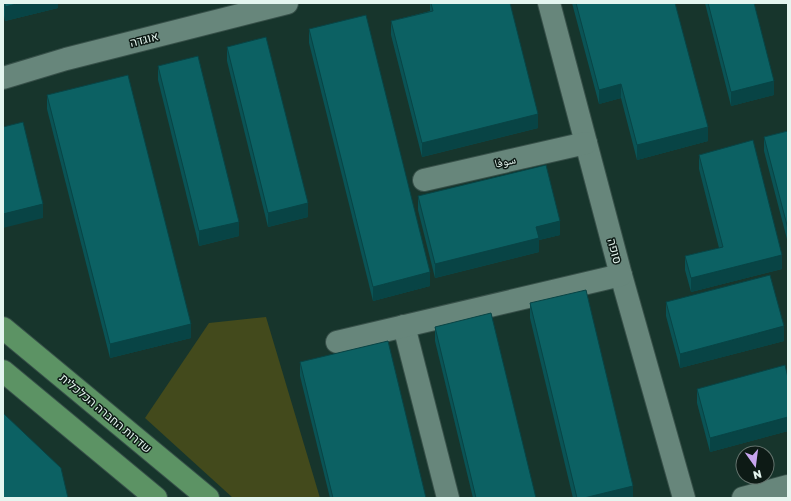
<svg xmlns="http://www.w3.org/2000/svg" width="791" height="501" font-family="'Golos Text','Noto Naskh Arabic',Heebo,sans-serif">
<style>
.green{fill:#434a1c}
.lines{fill:none;stroke-linecap:round;stroke-linejoin:round}
.minor-casing{stroke:#375049;stroke-width:24}
.major-casing{stroke:#375049;stroke-width:24}
.minor{stroke:#67867b;stroke-width:22}
.major{stroke:#5c9364;stroke-width:22}
.wall{fill:#0a5355}
.shaded-wall{fill:#084445}
.building{fill:#0c6163;stroke:#084445}
.labels{text-anchor:middle;dominant-baseline:central;stroke-width:3;stroke-linejoin:round;paint-order:stroke}
.street-label{font-size:12px;fill:#e4f5ef;stroke:#0d1a15}
</style>
<rect width="100%" height="100%" fill="#17352c"/>
<!-- green -->
<path class="green" d="M266,317l54,181h-87l-88,-80 64,-95z"/>
<g class="lines">
<!-- minor casing -->
<g class="minor-casing">
<g id="minor">
<path d="M549,3l72,272 63,223"/>
<path d="M3,78l63,-19 221,-56"/>
<path d="M424,180l162,-37"/>
<path d="M404,326l44,172"/>
<path d="M337,342l284,-67"/>
<path d="M743,498l45,-12"/>
</g>
</g>
<!-- major casing -->
<g class="major-casing">
<g id="major">
<path d="M3,328l205,170"/>
<path d="M3,371l153,127"/>
</g>
</g>
<!-- minor -->
<use href="#minor" class="minor"/>
<!-- major -->
<use href="#major" class="major"/>
</g>
<!-- wall -->
<g class="wall">
<path d="M3,3h55v5l-53,13 -2,-11z"/>
<path d="M430,3h80l28,125 -116,29 -31,-122v-14l39,-10z"/>
<path d="M572,3h103l33,138 -71,19 -16,-62 -22,6z"/>
<path d="M705,3h49l20,92 -43,11z"/>
<path d="M309,29l121,257 -57,15 -64,-258z"/>
<path d="M227,47l81,170 -40,10 -41,-166z"/>
<path d="M158,66l81,170 -40,10 -41,-166z"/>
<path d="M47,95l144,243 -81,20 -63,-249z"/>
<path d="M788,131v112l-24,-92v-14z"/>
<path d="M699,155l83,114 -91,23 -6,-22v-14l34,-8 -20,-79z"/>
<path d="M418,196l142,39 -21,5v12l-104,26 -17,-68z"/>
<path d="M666,302l118,39 -104,27 -14,-52z"/>
<path d="M530,303l103,195h-60l-43,-180z"/>
<path d="M435,327l101,171h-63l-38,-157z"/>
<path d="M300,362l126,136h-96l-30,-122z"/>
<path d="M788,378v53l-78,21 -13,-49v-14z"/>
</g>
<!-- shaded-wall -->
<g class="shaded-wall">
<path d="M20,3h38v5l-53,13v-14z"/>
<path d="M774,81v14l-43,11v-14z"/>
<path d="M621,84v14l-22,6v-14z"/>
<path d="M538,114v14l-116,29v-14z"/>
<path d="M708,127v14l-71,19v-15z"/>
<path d="M308,203v14l-40,10v-14z"/>
<path d="M43,204v14l-40,10v-14z"/>
<path d="M560,221v14l-21,5v12l-104,26v-14l101,-37z"/>
<path d="M239,222v14l-40,10v-15z"/>
<path d="M782,255v14l-91,23v-14z"/>
<path d="M430,272v14l-57,15v-14z"/>
<path d="M191,324v14l-81,20v-14z"/>
<path d="M784,326v15l-104,27v-14z"/>
<path d="M788,417v14l-78,21v-14z"/>
<path d="M633,486v12h-49z"/>
</g>
<!-- building -->
<g class="building">
<path d="M5,3h15l-15,4z"/>
<path d="M431,3h79l28,111 -116,29 -31,-122 42,-10z"/>
<path d="M576,3h99l33,124 -71,18 -16,-61 -22,6z"/>
<path d="M708,3h46l20,78 -43,11z"/>
<path d="M366,15l64,257 -57,15 -64,-258z"/>
<path d="M266,37l42,166 -40,10 -41,-166z"/>
<path d="M198,56l41,166 -40,9 -41,-165z"/>
<path d="M128,75l63,249 -81,20 -63,-249z"/>
<path d="M23,122l20,82 -40,10v-87z"/>
<path d="M788,131v98l-24,-92z"/>
<path d="M753,140l29,115 -91,23 -6,-22 38,-9 -24,-92z"/>
<path d="M546,165l14,56 -24,6 3,11 -104,26 -17,-68z"/>
<path d="M770,275l14,51 -104,28 -14,-52z"/>
<path d="M586,290l47,196 -49,12h-7l-47,-195z"/>
<path d="M491,313l45,185h-60l-41,-171z"/>
<path d="M388,341l38,157h-93l-33,-136z"/>
<path d="M785,365l3,13v39l-78,21 -13,-49z"/>
<path d="M3,413l58,55 7,30h-65z"/>
</g>
<g class="labels">
<!-- street labels -->
<g class="street-label">
<text transform="translate(144 39) rotate(-14)">אוגדה</text>
<text transform="translate(505 161) rotate(-13)">سوفا</text>
<text transform="translate(615 251) rotate(75)">סופה</text>
<text transform="translate(106 413) rotate(40)">שדרות החברה הכלכלית</text>
</g>
</g>
<!-- border -->
<rect width="791" height="501" fill="none" stroke="#e4f5ef" stroke-width="8"/>
<!-- north arrow -->
<g transform="translate(755 465) rotate(166)"><circle r="19" fill="#0d1a15" stroke="#63726c"/>
<path d="M0-3L7 15L0 10L-7 15Z" fill="#c8a6ef"/>
<text y="-6" font-size="11" font-weight="bold" text-anchor="middle" fill="#e4f5ef">N</text>
</g>
</svg>
